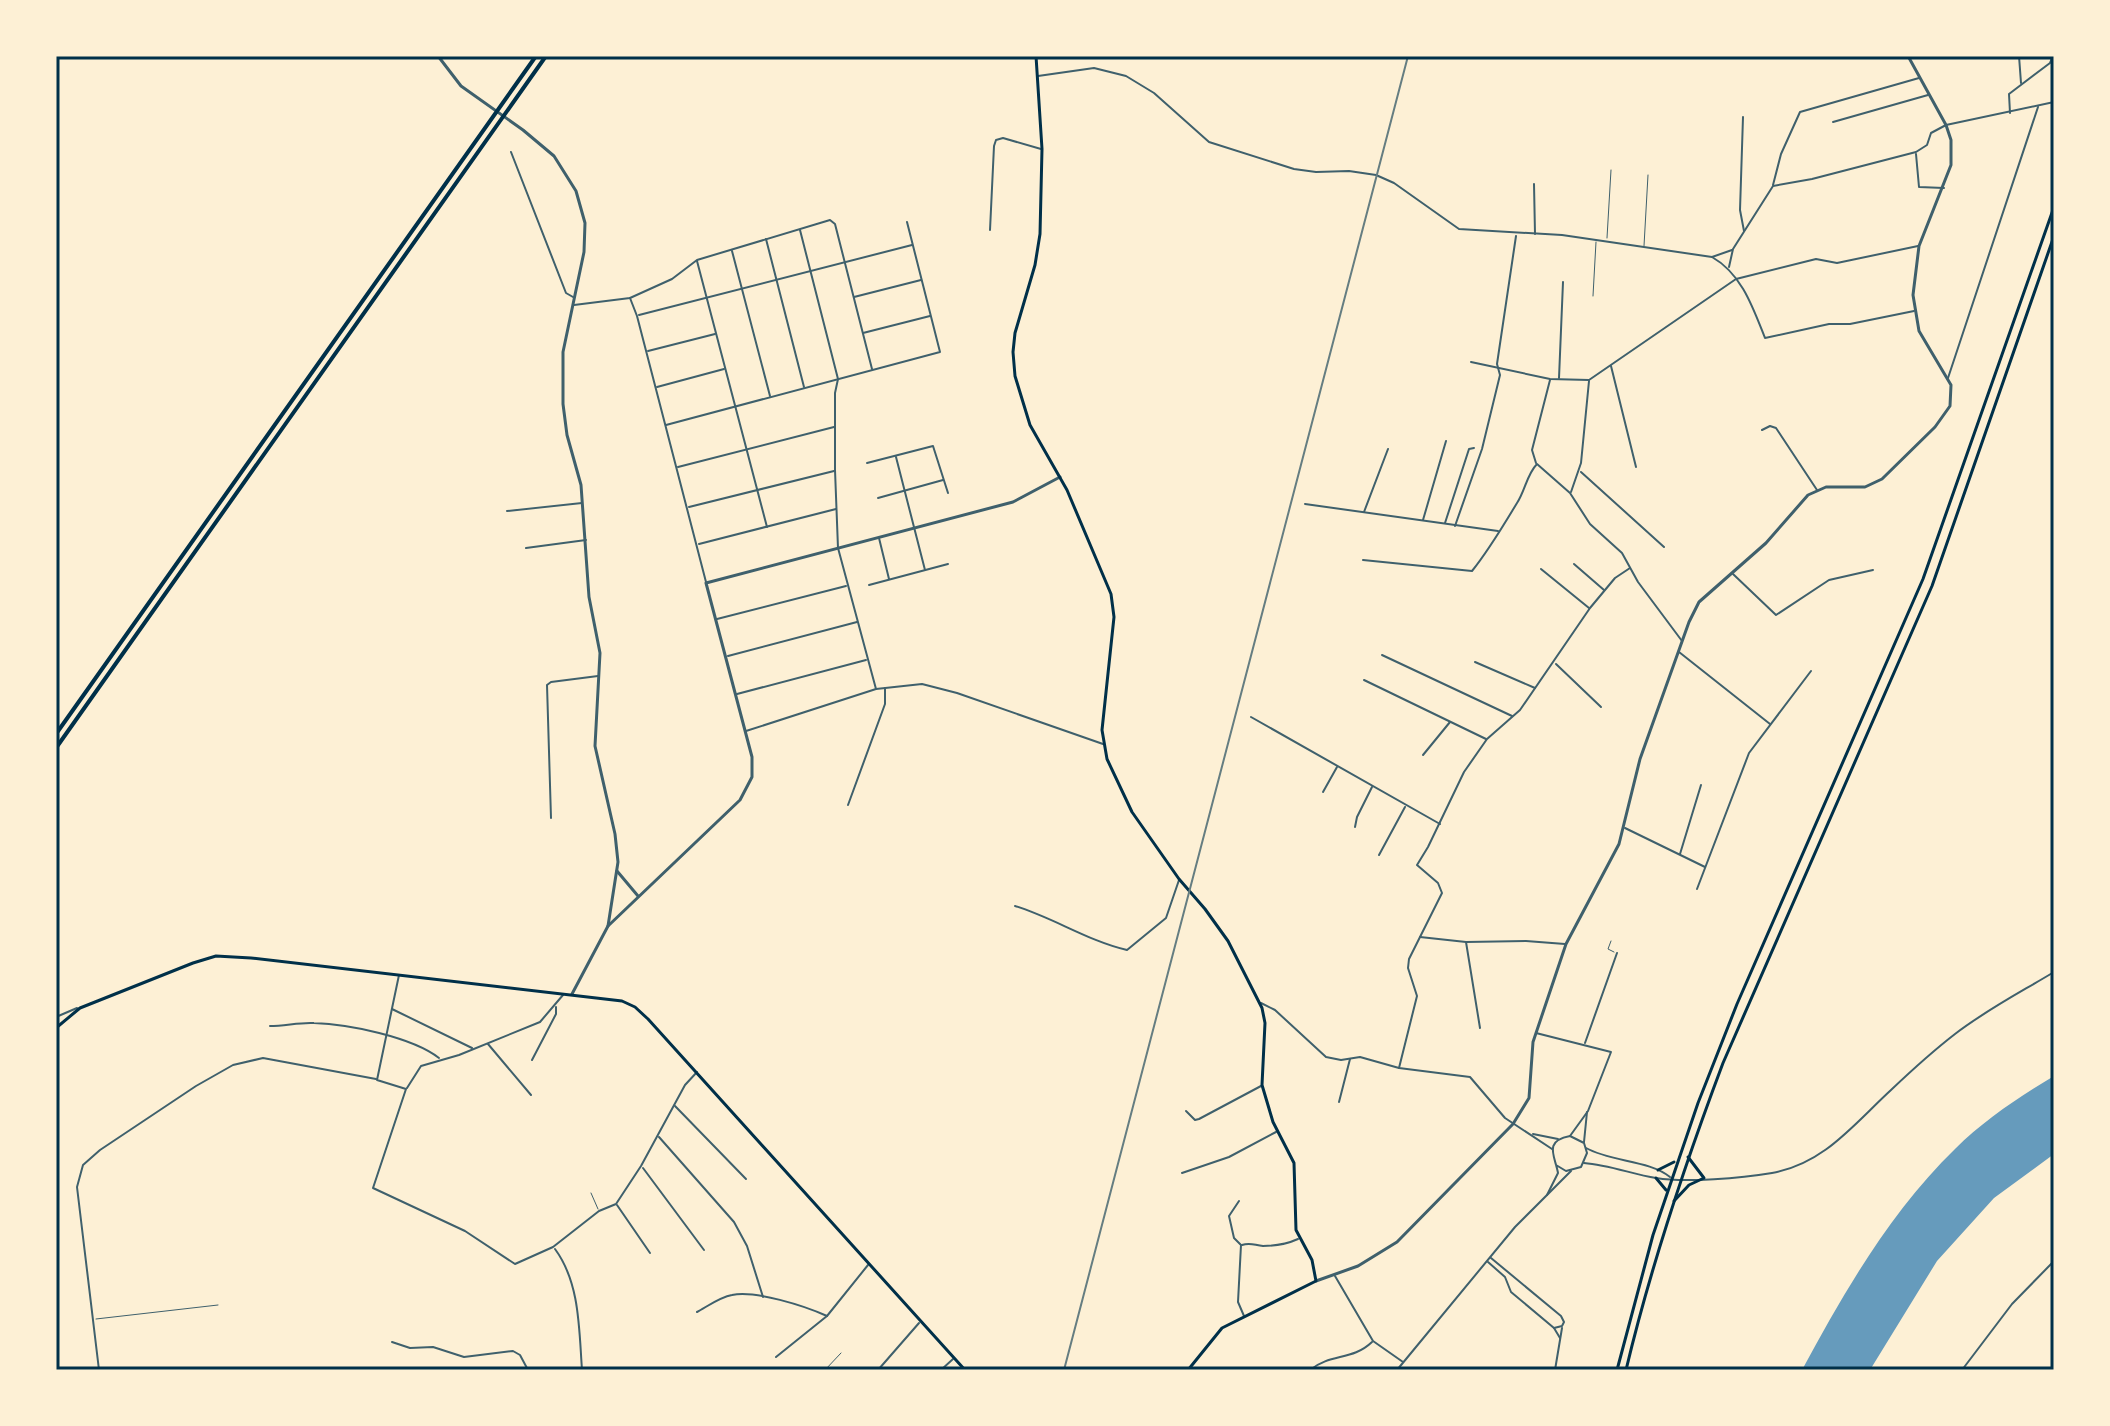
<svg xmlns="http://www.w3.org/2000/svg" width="2110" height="1426" font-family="Commissioner,sans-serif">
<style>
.water{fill:#669bbc}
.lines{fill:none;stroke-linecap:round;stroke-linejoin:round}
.service{stroke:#3f606c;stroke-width:1}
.minor{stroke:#3f606c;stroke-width:2}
.tertiary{stroke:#3f606c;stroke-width:3}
.secondary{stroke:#003049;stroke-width:3}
.motorway{stroke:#003049;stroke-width:4}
.rail{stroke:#657d81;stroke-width:2}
.neatline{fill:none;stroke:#003049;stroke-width:3}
</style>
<rect width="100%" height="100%" fill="#fdf0d5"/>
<!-- water -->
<path class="water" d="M2054,1076v78l-60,44 -57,63 -67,109h-68c42,-78 89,-159 153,-221 29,-29 64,-52 99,-73z"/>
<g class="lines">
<!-- service -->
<g class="service">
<path d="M1607,238l4,-68"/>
<path d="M1644,246l4,-71"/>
<path d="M1593,296l3,-54"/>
<path d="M1611,941l-3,8 6,3"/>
<path d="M591,1193l7,16"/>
<path d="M96,1319l122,-14"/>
<path d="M825,1370l16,-17"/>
</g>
<!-- minor -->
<g class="minor">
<path d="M2019,56l2,27"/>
<path d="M1038,76l56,-8 32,8 28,17 55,49 85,27 22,3 33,-1 27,4 18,8 65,46 103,6 150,22c30,17 41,51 53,81l64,-14h21l64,-13"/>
<path d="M2010,113l-1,-19 41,-31 3,-7"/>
<path d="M1743,117l-3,93 4,21"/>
<path d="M1833,122l95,-27"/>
<path d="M511,152l55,141 7,4"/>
<path d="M1916,154l3,33 25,1"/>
<path d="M1534,184l1,50"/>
<path d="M1773,185l8,-31 19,-42 119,-34"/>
<path d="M800,230l38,149 -3,14v77l3,78 38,141"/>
<path d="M990,230l4,-84 2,-6 7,-2 38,11"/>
<path d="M766,239l38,148"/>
<path d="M732,251l38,145"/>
<path d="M1712,257l20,-7"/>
<path d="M697,261l70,266"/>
<path d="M1729,267l4,-18 40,-63 39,-7 104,-27 11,-7 4,-12 15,-8 108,-23"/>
<path d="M854,297l67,-17"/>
<path d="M630,298l7,18 69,266"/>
<path d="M574,305l56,-7 42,-19 25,-19 133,-40 5,4 37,145"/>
<path d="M639,315l273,-70"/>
<path d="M863,333l67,-17"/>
<path d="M648,351l67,-17"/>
<path d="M1471,362l79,17 39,1 147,-101 80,-20 21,4 81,-17"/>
<path d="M1611,366l25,101"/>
<path d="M1559,378l4,-96"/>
<path d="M1948,378l90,-271"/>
<path d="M657,387l67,-18"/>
<path d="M666,425l274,-73 -33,-130"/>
<path d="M1762,430l8,-4 6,2 41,62"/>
<path d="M896,457l29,113"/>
<path d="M867,463l66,-17 15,47"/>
<path d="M1536,463l-4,-13 18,-70"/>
<path d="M678,467l156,-40"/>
<path d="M1581,472l83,75"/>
<path d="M1571,492l10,-29 8,-82"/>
<path d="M878,498l65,-18"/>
<path d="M1305,504l193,27"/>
<path d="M689,507l145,-36"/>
<path d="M507,511l75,-8"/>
<path d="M1364,512l24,-63"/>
<path d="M1423,520l23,-79"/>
<path d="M1445,523l24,-74 5,-1"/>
<path d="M1455,526l27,-77 18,-74 -3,-11 19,-128"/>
<path d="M879,538l10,41"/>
<path d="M699,544l137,-35"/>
<path d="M526,548l60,-8"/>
<path d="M1363,560l109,11c17,-21 31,-45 45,-68 8,-12 10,-29 20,-39l33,29 20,31 32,29 16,29 44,59"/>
<path d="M1574,564l30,26"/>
<path d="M1541,569l48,39"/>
<path d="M1733,574l43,41 53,-35 44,-10"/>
<path d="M869,585l79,-21"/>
<path d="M717,619l129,-33"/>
<path d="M1679,652l91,72"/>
<path d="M1382,655l130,61"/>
<path d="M728,656l129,-34"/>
<path d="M1475,662l60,26"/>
<path d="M1556,664l45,43"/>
<path d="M1364,680l122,59"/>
<path d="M737,694l129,-34"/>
<path d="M1251,717l189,107"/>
<path d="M746,731l130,-42 46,-5 35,9 146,51"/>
<path d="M1423,755l27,-33"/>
<path d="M1323,792l14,-25"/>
<path d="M848,805l37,-101v-16"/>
<path d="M551,818l-4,-133 4,-3 47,-6"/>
<path d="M1355,827l2,-10 15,-30"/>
<path d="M1625,828l80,39"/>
<path d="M1680,854l21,-69"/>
<path d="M1379,855l26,-48"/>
<path d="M1697,889l52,-136 62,-82"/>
<path d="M1015,906c39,12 73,35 112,44l39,-32 13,-38"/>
<path d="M1420,937l46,5"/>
<path d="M399,975l-22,105 29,9 -33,99 92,43 50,33 38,-17 46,-36 17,-7 25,-38 44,-81 12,-13"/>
<path d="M1261,1003l14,7 51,47 15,3 19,-3 39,11 71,9 35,41 47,31"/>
<path d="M392,1009l80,39"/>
<path d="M56,1017l21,-9"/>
<path d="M270,1026c15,0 30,-4 44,-3 34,1 98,14 125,35"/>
<path d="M1480,1028l-14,-86 60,-1 39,3"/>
<path d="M1536,1033l75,19 -23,59 -18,25"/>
<path d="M1585,1043l32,-90"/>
<path d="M488,1044l43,51"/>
<path d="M532,1060l24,-46v-7"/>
<path d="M1399,1068l18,-72 -9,-28 1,-9 33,-66 -4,-10 -21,-18 11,-18 36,-75 23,-33 33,-29 70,-102 25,-30 15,-10"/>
<path d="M407,1088l14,-22 38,-11 81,-33 23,-27"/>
<path d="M1339,1102l11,-43"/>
<path d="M675,1106l71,73"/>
<path d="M1186,1111l9,9 4,-1 62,-33"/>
<path d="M1533,1134l25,5"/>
<path d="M659,1137l75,85 13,24 16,51"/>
<path d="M1584,1142l3,-30"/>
<path d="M1586,1148c25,14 63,12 84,29"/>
<path d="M1584,1163c25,2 48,11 72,15 30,5 86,0 116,-5 52,-9 82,-49 119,-83 20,-19 42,-39 64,-56 31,-24 66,-42 99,-62"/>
<path d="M643,1168l61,82"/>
<path d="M1182,1173l47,-16 47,-25"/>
<path d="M1547,1195l11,-22c-3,-17 -15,-32 12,-37l14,7 3,10 -6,14 -15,4 -10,-6"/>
<path d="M1239,1201l-10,15 5,22 7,7 -3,57 6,14"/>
<path d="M617,1205l33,48"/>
<path d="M1242,1245c8,-3 12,0 21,1 12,0 24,-2 35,-7"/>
<path d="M555,1249c25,34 24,80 27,121"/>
<path d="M1491,1258l70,58 3,6 -2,4 -8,2"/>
<path d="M1488,1262l17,15 6,15 43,36 6,10"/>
<path d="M1335,1276l38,65 30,21"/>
<path d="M697,1312c11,-6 23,-15 35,-17 23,-5 73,11 95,21"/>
<path d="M392,1342l18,6 23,-1 31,10 49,-6 7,4 8,15"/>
<path d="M776,1357l51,-41 41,-51"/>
<path d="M99,1370l-22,-183 6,-22 17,-15 96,-64 37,-21 30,-7 113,21"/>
<path d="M878,1370l41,-47"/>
<path d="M941,1370l12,-11"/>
<path d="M1310,1370c21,-17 42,-9 62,-28"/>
<path d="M1397,1370l118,-143 56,-56"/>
<path d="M1555,1370l7,-42"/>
<path d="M1962,1370l50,-66 42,-43"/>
</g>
<!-- tertiary -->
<g class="tertiary">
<path d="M438,56l23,30 62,44 31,26 22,35 9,32 -1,29 -21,100v52l4,31 14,50 8,112 11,56 -5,93 20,88 3,28 -10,64 -36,68"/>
<path d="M617,871l21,25"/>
<path d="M608,926l132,-126 12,-23v-20l-46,-174 307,-81 47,-25"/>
<path d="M1316,1281l42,-15 39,-24 116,-118 16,-26 4,-56 33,-98 53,-100 21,-85 49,-137 10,-20 67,-59 42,-48 18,-8h39l17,-8 53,-52 15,-21 1,-21 -32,-54 -6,-36 6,-49 32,-81v-25l-5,-15 -38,-69"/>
</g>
<!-- secondary -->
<g class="secondary">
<path d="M1036,56l6,93 -2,85 -5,31 -20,68 -2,19 2,24 15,49 37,65 44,104 3,23 -12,113 5,29 25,53 47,67 26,30 23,32 34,67 3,15 -3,62 11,37 21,41 2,67 16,30 4,21 -94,47 -34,42"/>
<path d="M56,1028l24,-20 113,-45 23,-7 35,2 371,43 13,6 13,12 317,351"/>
<path d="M1658,1170l16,-8"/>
<path d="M1656,1178l10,12"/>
<path d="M1674,1201l15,-16 15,-7 -16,-21"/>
<path d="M1617,1370l36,-135 45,-132 39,-99 186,-425 131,-372"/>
<path d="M1626,1370c25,-105 59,-206 97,-307l209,-477 122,-350"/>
</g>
<!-- motorway -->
<g class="motorway">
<path d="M56,734l480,-678"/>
<path d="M56,748l490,-692"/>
</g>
<!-- rail -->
<path class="rail" d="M1064,1370l344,-1314"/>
</g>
<!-- border -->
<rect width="2110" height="1426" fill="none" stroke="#fdf0d5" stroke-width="116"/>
<rect x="58" y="58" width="1994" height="1310" class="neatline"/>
</svg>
